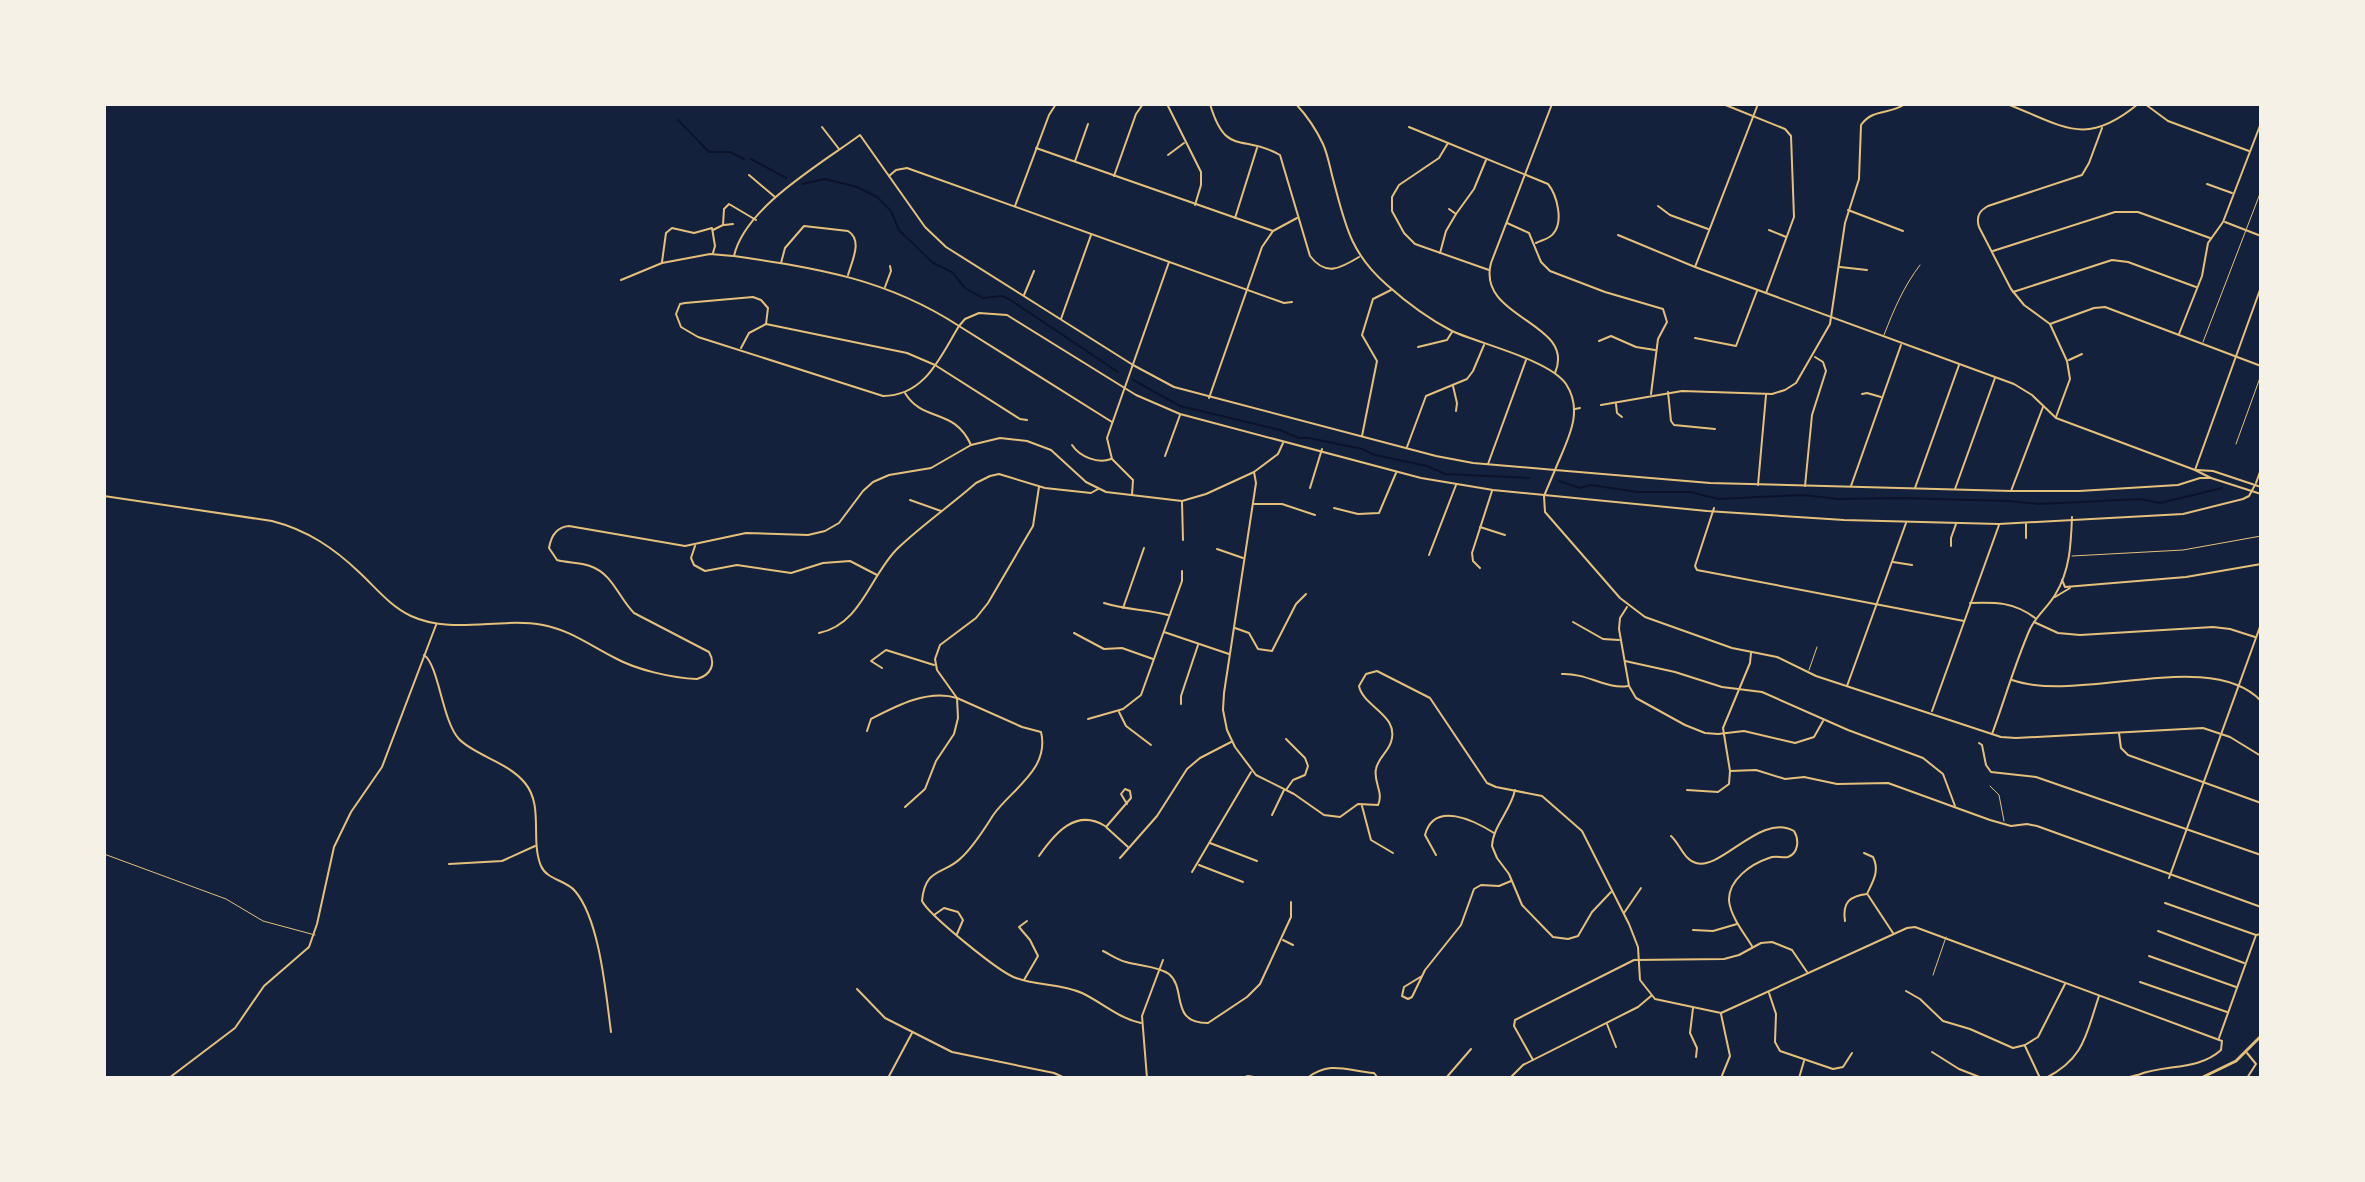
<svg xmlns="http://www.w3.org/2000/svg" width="2365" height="1182" font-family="'DejaVu Sans',sans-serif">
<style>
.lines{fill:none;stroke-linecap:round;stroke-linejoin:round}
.stream{stroke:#0b132b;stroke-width:2}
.service{stroke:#e5c07b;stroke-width:1}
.minor{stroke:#e5c07b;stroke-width:2}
.tertiary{stroke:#e5c07b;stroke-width:2}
.secondary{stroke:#e5c07b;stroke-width:2}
.primary{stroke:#e5c07b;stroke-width:3}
</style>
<rect width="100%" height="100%" fill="#14213d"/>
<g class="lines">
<!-- stream -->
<g class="stream">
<path d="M678,120l31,32h21l14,7"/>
<path d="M751,159l35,19"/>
<path d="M802,184l23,-5 32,8 20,10 14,14 8,19 34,33 19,9 13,16 18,10 19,-2 7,3 109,73"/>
<path d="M1133,380l47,26 100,24 19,8h10l53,11 13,6 52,11 18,8 84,4"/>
<path d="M1559,481l21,7 11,-3 46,7h54l27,7 85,-4 35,4 63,-1 108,3 30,3 102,-5 19,4 62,-15"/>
</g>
<!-- service -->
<g class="service">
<path d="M1884,335c10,-26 20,-49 36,-70"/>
<path d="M2203,342l58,-151"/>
<path d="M2236,444l25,-69"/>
<path d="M2072,556l111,-6 78,-14"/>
<path d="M1809,670l8,-23"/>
<path d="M1990,786l9,9 5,26"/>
<path d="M104,854l122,45 37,22 52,14"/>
<path d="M1933,975l13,-38"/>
</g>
<!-- minor -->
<g class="minor">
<path d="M1167,104l34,68v13l-6,20"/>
<path d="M1210,104c16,54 32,29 70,51l30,101c16,21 31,12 49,1"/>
<path d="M1723,104l62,25 6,7 3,81 -28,76"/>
<path d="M2145,104l23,17 81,30"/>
<path d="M822,127l17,22"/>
<path d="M1409,127l139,57c9,11 16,38 5,50 -4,5 -11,6 -17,9"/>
<path d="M1448,143l-9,15 -40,27 -7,12v14l12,22 11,11 74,26"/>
<path d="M1036,148l237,83"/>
<path d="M1168,155l16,-12"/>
<path d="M1075,161l13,-37"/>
<path d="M749,175l26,22"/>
<path d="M889,176l7,-6 11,-2 377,135 8,-1"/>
<path d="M1114,176l22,-62 7,-10"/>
<path d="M2207,184l25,9"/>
<path d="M1015,206l34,-91 7,-11"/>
<path d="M1658,206l12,9 38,14"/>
<path d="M1848,210l55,21"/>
<path d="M1456,214l18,-25 12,-29"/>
<path d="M1235,218l22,-70"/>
<path d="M2225,222l36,14"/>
<path d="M1507,223l22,10 12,29 9,9 55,21 58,17 4,13 -9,17 -7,55"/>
<path d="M724,225l9,-1"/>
<path d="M713,230l10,-5 1,-16 5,-5 27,16"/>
<path d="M1769,230l17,7"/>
<path d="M1618,235l77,32"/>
<path d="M1993,251l122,-39h23l72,26"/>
<path d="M1440,253l6,-22 10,-17 -7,-5"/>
<path d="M662,262l4,-29 6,-5 22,5 18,-5 3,18 -2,7"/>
<path d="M781,263l4,-15 19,-22 44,5c15,9 4,30 0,44"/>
<path d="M1840,267l27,3"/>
<path d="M621,280l41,-17 48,-9 23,2"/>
<path d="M885,287l6,-16 -1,-5"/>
<path d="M2013,292l99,-32 16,2 68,25"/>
<path d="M1024,295l10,-24"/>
<path d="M1061,319l30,-84"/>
<path d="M766,324l2,-16 -7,-8 -8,-3 -68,6 -5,1 -4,10 5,13 17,10 185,59c42,0 57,-39 76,-70l153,96"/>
<path d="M2050,324l44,-16 11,-1 156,59"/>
<path d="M2179,334l23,-58 6,-33 15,-21 38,-99"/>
<path d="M1695,338l41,8 21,-55"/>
<path d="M1599,341l12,-5 25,11 19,3"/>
<path d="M1418,347l29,-7 5,-8"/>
<path d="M741,348l8,-15 17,-9 141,29 28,12 85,54 7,1"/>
<path d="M2069,360l13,-6"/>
<path d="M1453,386l4,17 -1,8"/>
<path d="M1668,392l3,29 3,4 41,4"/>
<path d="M905,393c18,30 49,14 66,52"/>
<path d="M1862,394l5,-1 14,4"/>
<path d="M1209,398l53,-151 11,-16 24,-13"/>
<path d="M1616,404l1,9 5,4"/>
<path d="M1601,405l81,-14 90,3 13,-4 11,-7 34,-59 15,-101 14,-44 2,-54c12,-17 29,-10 44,-21"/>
<path d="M1575,409l5,-1"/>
<path d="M2056,417l14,-38 -3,-18 -17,-37 -26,-19 -13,-16 -32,-62c-3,-10 0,-16 9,-21l94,-31 7,-12 13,-35"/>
<path d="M1362,436l15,-75 -15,-26 11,-36 18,-9"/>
<path d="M1072,445c8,12 26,19 39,14"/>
<path d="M1407,447l19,-51 41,-17 6,-8 11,-26"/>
<path d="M1165,456l15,-41"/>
<path d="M1488,464l38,-104"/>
<path d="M2195,470l66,-183"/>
<path d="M2256,483l5,-14"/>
<path d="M1758,485l8,-90"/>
<path d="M1805,486l7,-71 14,-44 -3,-9 -8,-5"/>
<path d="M1851,486l50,-141"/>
<path d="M1039,487l-6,39 -45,77 -12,15 -36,27 -5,14 2,11 20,28 65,29 19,5c9,37 -29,57 -47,82 -10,15 -19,31 -33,44 -17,17 -36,9 -39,43 7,14 78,72 94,77 21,8 45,5 66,15 21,10 36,25 59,30"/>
<path d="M1310,488l12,-39"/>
<path d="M1915,488l44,-123"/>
<path d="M1955,489l40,-111"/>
<path d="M2011,491l32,-84"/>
<path d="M1132,495l1,-15 -21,-21 -5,-21 62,-176"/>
<path d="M1544,496l1,16 75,86 25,19 87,31 45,9 39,19 185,61 15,1 187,-10 27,9 31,19"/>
<path d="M910,500l31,11"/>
<path d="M1182,502l1,38"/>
<path d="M1254,504h28l33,11"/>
<path d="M1334,508l24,6 21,-1 17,-40"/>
<path d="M1714,508l-19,58 2,4 267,51"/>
<path d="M2026,524v14"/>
<path d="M1480,527l25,8"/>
<path d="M695,546l-4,12 3,7 11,6 32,-6 54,8 32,-10 27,-2 27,14"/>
<path d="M1951,546v-8l5,-14"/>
<path d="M1217,549l26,9"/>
<path d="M1429,555l27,-70"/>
<path d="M1893,562l19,3"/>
<path d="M1480,568l-7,-7 -1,-8 20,-62"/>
<path d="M2062,580l3,7 121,-10 75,-13"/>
<path d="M2055,597l15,-9"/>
<path d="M1104,603c21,7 43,6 64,12"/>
<path d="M1970,603c26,-1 44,-1 65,15"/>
<path d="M1627,607l-7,11 -1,11 10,57 7,12 49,27 20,8 13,1 26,-3 51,12 19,-6 9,-16"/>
<path d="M1123,608l21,-60"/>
<path d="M1573,622l30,17 16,1"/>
<path d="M2034,622l24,11 22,2 133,-8 17,2 25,8"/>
<path d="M1235,628l14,5 9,16 14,2 24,-47 10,-10"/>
<path d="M1164,632l65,22"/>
<path d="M819,633c43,-9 51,-58 79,-85 24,-23 53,-43 78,-65l14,-7 9,-2 46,14 46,5 7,-4"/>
<path d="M1074,633l30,16 18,-1 31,11"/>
<path d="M424,655c15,10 18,66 35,84 15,16 49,23 66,44 19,23 5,57 16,83 6,14 25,14 34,25 25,29 31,104 36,141"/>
<path d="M1625,661l50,11 47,15 40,5 86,38 75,28 20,16 12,32"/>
<path d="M882,668l-11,-7 15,-11 48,15"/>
<path d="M1562,674c26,-1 45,16 66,12"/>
<path d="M2012,680c68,24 198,-33 249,21"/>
<path d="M1847,686l59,-163"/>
<path d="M1181,704v-8l17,-51"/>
<path d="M1932,711l67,-186"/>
<path d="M1119,712l7,14 25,19"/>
<path d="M1088,719l35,-10 18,-14 41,-114v-10"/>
<path d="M867,731l4,-12c25,-13 57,-30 86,-21l1,20 -4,16 -18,27 -11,28 -20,18"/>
<path d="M2119,733l2,15 7,7 133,48"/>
<path d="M1992,734c13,-35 23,-71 38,-105 6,-13 18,-22 25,-34 15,-24 16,-51 17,-78"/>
<path d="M1286,739l19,19 3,8 -3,9 -12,5 -7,10"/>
<path d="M1979,743l3,2 4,20 5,7 45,5 225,78"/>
<path d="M1730,771l26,-1 29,9 19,-2 33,7 51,-1 102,37 21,6 16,-2 10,2 224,81"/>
<path d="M1515,790c-4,20 -22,36 -23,56l5,12 12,16 13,31 31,32 15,2 10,-3 14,-24 19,-20"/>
<path d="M1687,790l31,2 11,-8 1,-13 -7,-43 27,-65 1,-10"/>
<path d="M1127,804l-6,-10 4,-5 5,2 1,7 -25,29 22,20"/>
<path d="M1362,806l9,34 22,13"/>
<path d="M1272,815l12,-25"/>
<path d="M1671,836c9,8 13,24 25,27 25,8 65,-51 98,-32 5,8 5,22 -6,26 -7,1 -13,-2 -19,1 -18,6 -41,22 -40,43 2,16 15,32 23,45"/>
<path d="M1210,843l47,18"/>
<path d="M1436,855l-11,-20c9,-35 50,-14 69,-2"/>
<path d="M1039,856c16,-23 37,-48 66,-30"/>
<path d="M1120,858l37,-42 30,-47 13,-11 31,-16"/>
<path d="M449,864l53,-3 33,-15"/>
<path d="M1199,865l44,17"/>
<path d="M1192,872l59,-100"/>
<path d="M2169,878l92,-254"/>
<path d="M1868,895l25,38"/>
<path d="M2165,903l91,32 5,-1"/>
<path d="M1624,913l17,-25"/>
<path d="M934,915l10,-7 14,4 5,8 -6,14"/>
<path d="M1845,921c-3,-19 5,-25 22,-27 6,-13 13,-23 6,-37l-9,-4"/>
<path d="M1693,930l20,1 24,-7"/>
<path d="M2158,931l86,32"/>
<path d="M1283,940l10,5"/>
<path d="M1103,951c8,4 15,9 23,11 13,4 32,4 43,12 18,15 0,49 39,49l39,-26 13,-13 31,-67v-15"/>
<path d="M2149,956l87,31"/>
<path d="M1422,976l-18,11 -2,9 6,3 4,-2 13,-27 36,-45 13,-36 7,-4 18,1 12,-5"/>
<path d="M1024,980l14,-24 -8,-16 -11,-13 8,-6"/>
<path d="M2140,982l87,30"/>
<path d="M857,989l28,29 67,34 102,21 11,5"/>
<path d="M1906,991l14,8 23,22 27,8 43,19 12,-3 13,-8 27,-53"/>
<path d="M1769,993l7,21 -1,28 5,9 53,18 10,-2 9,-14"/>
<path d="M1693,1008l-3,25 7,15 -1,9"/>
<path d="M1607,1024l9,23"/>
<path d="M2219,1038l37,-103"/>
<path d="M2025,1046l15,32"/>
<path d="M1932,1052l27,17 23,9"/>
<path d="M1533,1060l-19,-34 1,-6 119,-60 90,-1 15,-4 22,-12 11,-1 20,8 15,22"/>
<path d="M169,1078l66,-50 29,-42 45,-39 8,-23 17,-77 17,-35 31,-45 54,-142"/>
<path d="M888,1078l24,-45"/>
<path d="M1147,1078l-5,-62 21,-56"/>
<path d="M1242,1078l6,-2 12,2"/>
<path d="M1307,1078c24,-18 40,-7 67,-5l4,5"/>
<path d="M1446,1078l25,-29"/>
<path d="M1510,1078l13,-13 115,-58 13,-11"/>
<path d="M1799,1078l5,-17"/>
<path d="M2046,1078c39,-20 40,-44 53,-82"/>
<path d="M2126,1078l11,-3"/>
<path d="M2247,1078l9,-14 -9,-11"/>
</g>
<!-- tertiary -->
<g class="tertiary">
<path d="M1552,104l-61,159c-15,56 86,59 64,110"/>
<path d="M1758,104l-63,163 319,117 18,11 24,23 139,52"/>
<path d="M2007,104c57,22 78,44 131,0"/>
<path d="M2258,104l3,1"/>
<path d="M1254,472l2,11 -32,210 -1,17 4,20 8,17 21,28 38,19 30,21 16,2 18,-13 20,1c6,-13 -5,-23 -2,-36 2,-11 12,-17 15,-27 9,-27 -28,-35 -32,-56l7,-12 11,-3 53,27 57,85 9,4 46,9 40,35 47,93 9,23 2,33 15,19 66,14 186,-85 8,-1 307,114 -1,9c-23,21 -56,14 -83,25l1,3"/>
<path d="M104,496l168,25c35,9 62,27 88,52 16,15 30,33 51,43 41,19 89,1 132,9 27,5 48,21 72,33 22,12 57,20 82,21 14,-4 19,-15 12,-27l-75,-39c-16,-16 -21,-39 -44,-47 -11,-4 -22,-3 -33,-6l-8,-12c2,-12 8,-21 20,-22l116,20 61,-13 62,2 17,-4 14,-8 24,-32 10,-9 16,-7 42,-7 40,-23 29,-7 27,3 24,9 35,32 20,10 76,9 24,-7 48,-22 24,-18 5,-11"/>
<path d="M1544,496l11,-26 -82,-7 -37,-7 -262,-69 -41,-22 -187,-118 -21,-20 -65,-92c-39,29 -115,72 -126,121 83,12 153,23 225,70l6,-7 14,-6 28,2 129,80 44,19 241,64 72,12 214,21 137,9 155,4 184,-10 60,-15 6,-3 6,-11"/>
<path d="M1721,1014l9,42 -9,22"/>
</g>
<!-- secondary -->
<g class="secondary">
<path d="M1296,104c11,12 20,25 27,40 5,11 7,24 10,35 12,45 17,74 54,106 19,17 42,34 65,46 28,13 98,29 114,53 19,29 0,58 -11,86l155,13 301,8h68l99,-6 22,-7h11"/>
<path d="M2195,470l16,8 50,16"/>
<path d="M2197,470l16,1 48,16"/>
</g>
<!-- primary -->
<path class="primary" d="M2201,1078l35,-17 25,-25"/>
</g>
<!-- border -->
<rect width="2365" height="1182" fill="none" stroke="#f6f1e7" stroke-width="212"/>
</svg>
